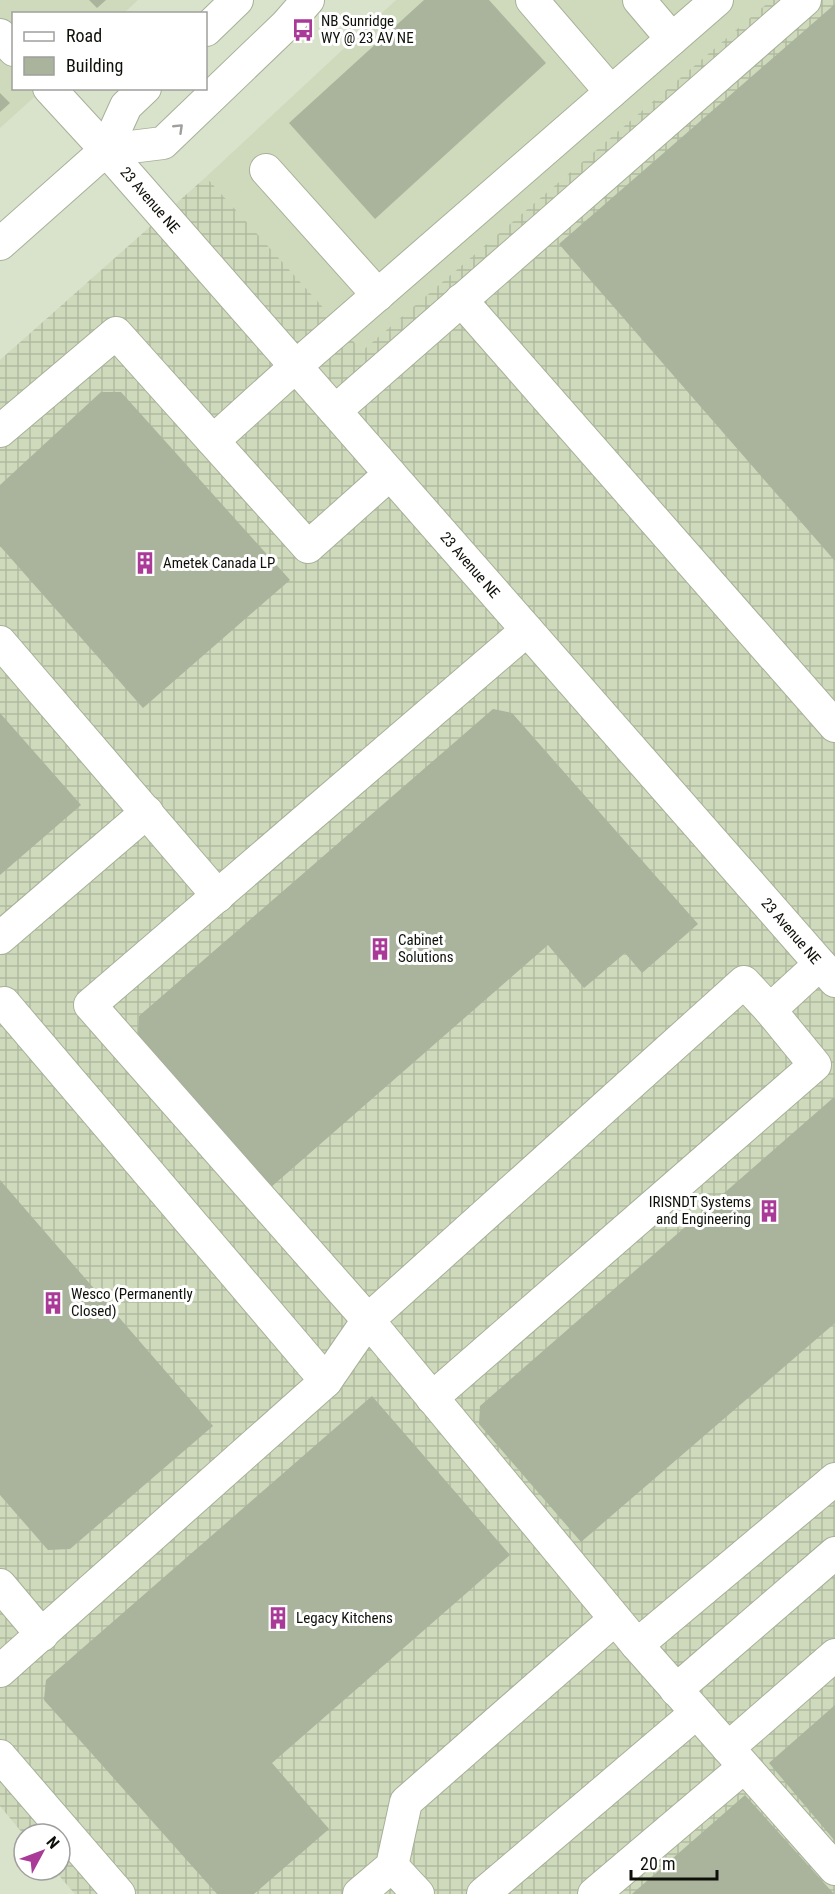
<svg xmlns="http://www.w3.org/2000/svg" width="835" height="1894" font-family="'Roboto Condensed',sans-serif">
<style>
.built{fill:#cedabb}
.industrial{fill:url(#industrial-grid)}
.building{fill:#aab39c}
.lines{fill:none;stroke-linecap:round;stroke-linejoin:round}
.minor-casing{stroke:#a7b099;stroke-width:34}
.minor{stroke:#fff;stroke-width:32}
.oneway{stroke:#9fa09d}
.labels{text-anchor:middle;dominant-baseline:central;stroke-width:6;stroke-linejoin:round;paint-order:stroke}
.poi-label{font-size:15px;fill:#0e1109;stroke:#fff;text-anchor:start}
.street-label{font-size:15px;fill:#0e1109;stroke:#fff}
</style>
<defs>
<pattern id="industrial-grid" width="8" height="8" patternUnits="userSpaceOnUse" patternTransform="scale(1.5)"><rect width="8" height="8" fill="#cedabb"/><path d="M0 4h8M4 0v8" fill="none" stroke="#b0ba9f"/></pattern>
</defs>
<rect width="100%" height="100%" fill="#d9e2ca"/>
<!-- built -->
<g class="built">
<path d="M0,0h138l-14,13 -110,1v74l29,1 -43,39z"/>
<path d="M396,0h375l-410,352 -155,-175z"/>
</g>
<!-- industrial -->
<path class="industrial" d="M771,0h64v1894h-760l-21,-24h6v-36l-36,1 -24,-29v-1446l206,-183 156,174z"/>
<!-- building -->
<g class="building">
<path d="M89,0h17l-9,8z"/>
<path d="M424,0h65l57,63 -171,156 -86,-96z"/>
<path d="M835,4v557l-276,-317z"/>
<path d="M0,93l10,10 -10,9z"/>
<path d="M101,392h20l169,188 -147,128 -143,-162v-61z"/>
<path d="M493,709l19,4 186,211 -56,49 -17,-20 -41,35 -36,-43 -278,243 -132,-153 1,-19z"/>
<path d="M0,713l81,92 -81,70z"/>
<path d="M833,1098h2v225l-254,219 -102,-118 1,-18z"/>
<path d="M0,1180l213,246 -143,123 -22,1 -48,-55z"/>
<path d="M372,1396l138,159 -238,208 57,66 -75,65h-37l-173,-194 2,-20z"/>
<path d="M835,1705v136l-66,-78z"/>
<path d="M745,1795l89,99h-202z"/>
</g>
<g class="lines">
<!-- minor casing -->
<g class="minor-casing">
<g id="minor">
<path d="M532,0l79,92"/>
<path d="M639,0l33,39"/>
<path d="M206,30l31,-30"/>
<path d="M0,35l14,15"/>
<path d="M49,88l57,62 729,831"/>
<path d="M106,150l57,-7 123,-118 22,-25"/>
<path d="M266,170l112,125"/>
<path d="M0,244l106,-94 20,-44 19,-18"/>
<path d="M461,300l374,426"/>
<path d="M335,411l470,-411"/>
<path d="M0,431l116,-98 192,214 82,-73"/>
<path d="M213,441l83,-75 421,-366"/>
<path d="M527,630l-437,375 278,315 376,-338 26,28 50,-46"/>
<path d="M0,642l218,254"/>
<path d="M0,938l147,-126"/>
<path d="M4,1003l322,378"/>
<path d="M432,1398l383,-333 -45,-55"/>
<path d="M0,1585l42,50"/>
<path d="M637,1645l198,-166"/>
<path d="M0,1671l326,-290 42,-61 269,325 198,224"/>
<path d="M676,1690l159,-137"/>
<path d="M728,1748l107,-93"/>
<path d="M0,1756l119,138"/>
<path d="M392,1866l26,28"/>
<path d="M359,1894l33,-28 14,-64 209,-183"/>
<path d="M483,1894l213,-181"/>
<path d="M594,1894l150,-127"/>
</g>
</g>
<!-- minor -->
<use href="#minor" class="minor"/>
</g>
<!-- one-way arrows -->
<defs><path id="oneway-chevron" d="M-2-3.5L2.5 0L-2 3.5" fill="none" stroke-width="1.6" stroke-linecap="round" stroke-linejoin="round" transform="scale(1.5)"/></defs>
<use class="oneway" href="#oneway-chevron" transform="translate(179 128) rotate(-44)"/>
<!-- icons -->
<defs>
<g id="bus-bare" transform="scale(1.8)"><path d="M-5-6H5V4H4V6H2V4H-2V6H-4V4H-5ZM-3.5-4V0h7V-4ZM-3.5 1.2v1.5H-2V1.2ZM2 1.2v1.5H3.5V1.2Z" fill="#a93a98" stroke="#fff" stroke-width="2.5" paint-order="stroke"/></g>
<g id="building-bare" transform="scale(1.8)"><path d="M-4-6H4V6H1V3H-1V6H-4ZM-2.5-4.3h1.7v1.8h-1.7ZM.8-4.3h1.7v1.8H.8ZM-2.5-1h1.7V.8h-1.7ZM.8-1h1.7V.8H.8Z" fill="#a93a98" stroke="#fff" stroke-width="2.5" paint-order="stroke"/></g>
</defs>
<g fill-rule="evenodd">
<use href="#bus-bare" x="303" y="30"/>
<use href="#building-bare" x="145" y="563"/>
<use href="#building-bare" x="380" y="949"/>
<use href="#building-bare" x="769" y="1211"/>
<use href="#building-bare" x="53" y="1303"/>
<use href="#building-bare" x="278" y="1618"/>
</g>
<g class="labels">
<!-- poi labels -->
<g class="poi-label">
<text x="321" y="21">NB Sunridge<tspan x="321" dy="17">WY @ 23 AV NE</tspan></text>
<text x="163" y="563">Ametek Canada LP</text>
<text x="398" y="940">Cabinet<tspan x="398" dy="17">Solutions</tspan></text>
<text x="751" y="1202" text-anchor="end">IRISNDT Systems<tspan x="751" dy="17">and Engineering</tspan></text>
<text x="71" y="1294">Wesco (Permanently<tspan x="71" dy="17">Closed)</tspan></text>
<text x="296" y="1618">Legacy Kitchens</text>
</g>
<!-- street labels -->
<g class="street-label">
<text transform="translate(150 200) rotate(49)">23 Avenue NE</text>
<text transform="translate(470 565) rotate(49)">23 Avenue NE</text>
<text transform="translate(791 931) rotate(49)">23 Avenue NE</text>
</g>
</g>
<!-- legend -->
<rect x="12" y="12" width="195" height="78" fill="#ffffff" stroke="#9fa09d" stroke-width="1.5"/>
<rect x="24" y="32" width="30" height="9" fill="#ffffff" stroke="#9fa09d" stroke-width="1.5"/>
<text x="66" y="42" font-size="18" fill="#0e1109">Road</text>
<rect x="24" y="57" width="30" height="18" fill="#aab39c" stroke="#9fa09d" stroke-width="1.5"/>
<text x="66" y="72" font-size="18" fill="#0e1109">Building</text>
<!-- north arrow -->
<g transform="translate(42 1852) rotate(49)"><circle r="28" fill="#ffffff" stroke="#9fa09d" stroke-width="1.5"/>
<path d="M0-4.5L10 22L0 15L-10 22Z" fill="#a93a98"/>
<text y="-9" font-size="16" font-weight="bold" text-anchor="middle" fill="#0e1109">N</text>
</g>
<!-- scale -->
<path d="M631 1870v9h86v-9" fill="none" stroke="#0e1109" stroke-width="3"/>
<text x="640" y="1870" font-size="18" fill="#0e1109" stroke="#ffffff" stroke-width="4.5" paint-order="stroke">20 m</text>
</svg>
